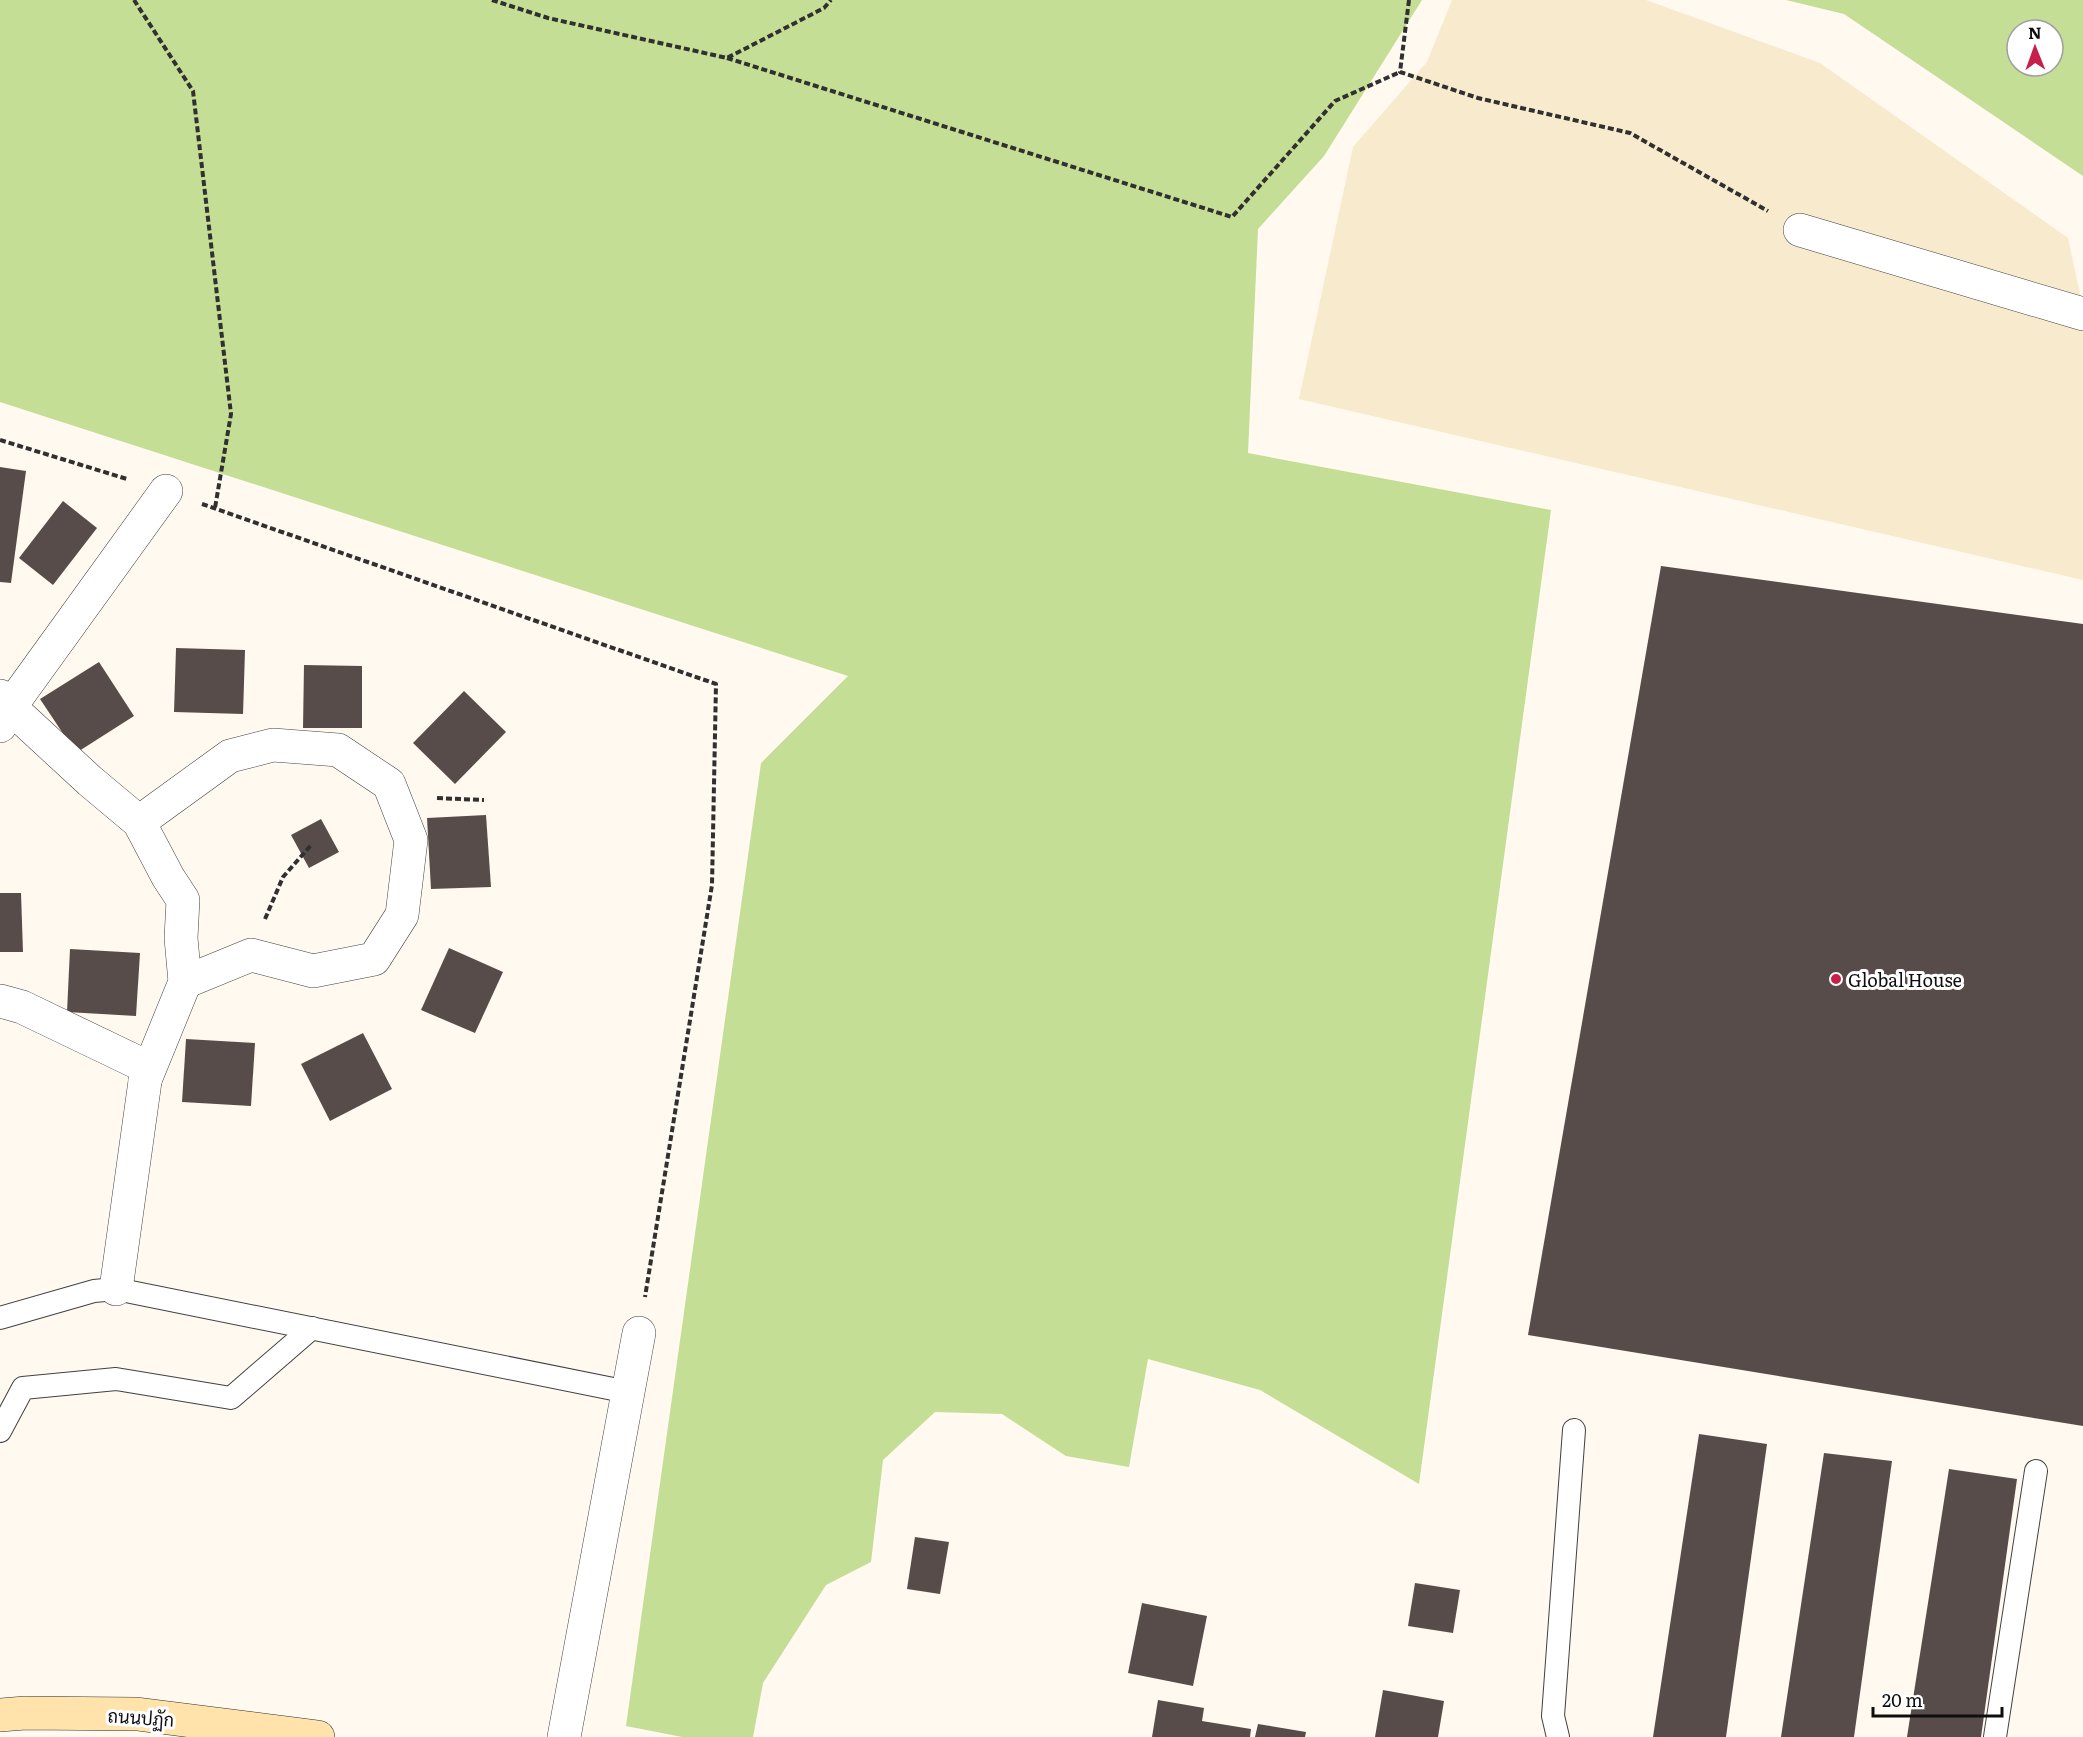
<svg xmlns="http://www.w3.org/2000/svg" width="2083" height="1737" font-family="Literata,Sarabun,serif">
<style>
.farmland{fill:#f7eacd}
.forest{fill:#c5de95;fill-rule:evenodd}
.building{fill:#584c4a}
.lines{fill:none;stroke-linecap:round;stroke-linejoin:round}
.lane-casing{stroke:#414141;stroke-width:24}
.street-casing{stroke:#414141;stroke-width:34}
.secondary-casing{stroke:#303030;stroke-width:34}
.path{stroke:#303030;stroke-width:4;stroke-dasharray:6 3;stroke-linecap:butt}
.lane{stroke:#fff;stroke-width:22}
.street{stroke:#fff;stroke-width:33}
.secondary{stroke:#ffe3aa;stroke-width:33}
.poi-dot{fill:#c71e4a;stroke:#fff;stroke-width:2}
.labels{text-anchor:middle;dominant-baseline:central;stroke-width:6;stroke-linejoin:round;paint-order:stroke}
.poi-label{font-size:18px;fill:#0e0e0e;stroke:#fff;text-anchor:start}
.street-label{font-size:18px;fill:#0e0e0e;stroke:#fff}
</style>
<rect width="100%" height="100%" fill="#fff9ef"/>
<!-- farmland -->
<path class="farmland" d="M1452,0h194l174,63 248,175 15,70v272l-784,-181 54,-252 74,-85z"/>
<!-- forest -->
<g class="forest">
<path d="M0,0h1422l-98,156 -66,73 -10,224 303,57 -132,974 -159,-94 -112,-31 -19,108 -63,-11 -64,-42 -67,-2 -52,48 -12,102 -45,23 -63,98 -10,54h-71l-56,-11 135,-963 87,-87 -848,-274z"/>
<path d="M1786,0h297v176l-239,-162zM2017,30h36v36h-36z"/>
</g>
<!-- building -->
<g class="building">
<path d="M0,467l26,4 -15,112 -11,-1z"/>
<path d="M63,501l34,27 -44,57 -34,-27z"/>
<path d="M1661,566l422,58v802l-555,-91z"/>
<path d="M176,648l69,2 -2,64 -69,-2z"/>
<path d="M99,662l35,54 -58,37 -36,-54z"/>
<path d="M304,665l58,1v62h-59z"/>
<path d="M464,691l42,41 -51,52 -42,-41z"/>
<path d="M486,815l5,72 -60,2 -4,-71z"/>
<path d="M321,819l18,33 -30,16 -18,-33z"/>
<path d="M0,893h21l2,59h-23z"/>
<path d="M449,948l54,24 -28,61 -54,-23z"/>
<path d="M70,949l70,4 -4,63 -69,-4z"/>
<path d="M363,1033l29,56 -62,32 -29,-57z"/>
<path d="M186,1039l69,4 -4,63 -69,-4z"/>
<path d="M1699,1434l68,10 -41,293h-73z"/>
<path d="M1824,1453l68,8 -38,276h-73z"/>
<path d="M1949,1469l68,10 -36,258h-74z"/>
<path d="M915,1537l34,5 -9,52 -33,-5z"/>
<path d="M1415,1583l45,7 -7,43 -45,-7z"/>
<path d="M1142,1603l65,13 -14,70 -65,-13z"/>
<path d="M1383,1690l61,11 -6,36h-63z"/>
<path d="M1158,1700l46,8 -2,13 49,8 -1,8h-98z"/>
<path d="M1258,1724l48,8 -1,5h-50z"/>
</g>
<g class="lines">
<!-- lane casing -->
<g class="lane-casing">
<g id="lane">
<path d="M0,1318l94,-27 22,-2 512,103"/>
<path d="M0,1431l23,-43 93,-9 115,19 81,-70"/>
<path d="M1558,1737l-5,-21 21,-286"/>
<path d="M1995,1737l41,-266"/>
</g>
</g>
<!-- street casing -->
<g class="street-casing">
<g id="street">
<path d="M1800,230l283,84"/>
<path d="M0,696l10,11 80,74 49,41 29,55 15,23 -2,38 4,44 -40,98"/>
<path d="M0,726l10,-19 156,-216"/>
<path d="M139,822l91,-66 43,-11 65,5 51,34 22,56 -9,75 -28,44 -61,12 -62,-16 -66,27"/>
<path d="M0,1001l22,6 125,60 -31,222"/>
<path d="M564,1737l75,-404"/>
</g>
</g>
<!-- secondary casing -->
<g class="secondary-casing">
<path id="secondary" d="M0,1715l25,-2 112,1 181,23"/>
</g>
<!-- path -->
<g class="path">
<path d="M134,0l59,91 38,323 -16,94"/>
<path d="M492,0l56,18 179,40 97,-50 7,-8"/>
<path d="M1409,0l-9,72 78,26 152,35 138,78"/>
<path d="M727,58l505,159 103,-116 65,-29"/>
<path d="M0,440l127,39"/>
<path d="M202,504l514,180 -4,201 -67,412"/>
<path d="M437,798l47,2"/>
<path d="M265,919l18,-42 29,-33"/>
</g>
<!-- lane -->
<use href="#lane" class="lane"/>
<!-- street -->
<use href="#street" class="street"/>
<!-- secondary -->
<use href="#secondary" class="secondary"/>
</g>
<!-- markers -->
<circle class="poi-dot" cx="1836" cy="979" r="6"/>
<g class="labels">
<!-- poi labels -->
<g class="poi-label">
<text x="1848" y="979">Global House</text>
</g>
<!-- street labels -->
<g class="street-label">
<text transform="translate(141 1717) rotate(4)">ถนนปฏัก</text>
</g>
</g>
<!-- north arrow -->
<g transform="translate(2035 48) rotate(359)"><circle r="28" fill="#ffffff" stroke="#9f9f9f" stroke-width="1.5"/>
<path d="M0-4.5L10 22L0 15L-10 22Z" fill="#c71e4a"/>
<text y="-9" font-size="16" font-weight="bold" text-anchor="middle" fill="#0e0e0e">N</text>
</g>
<!-- scale -->
<path d="M1873 1707v9h129v-9" fill="none" stroke="#0e0e0e" stroke-width="3"/>
<text x="1882" y="1707" font-size="18" fill="#0e0e0e" stroke="#ffffff" stroke-width="4.5" paint-order="stroke">20 m</text>
</svg>
